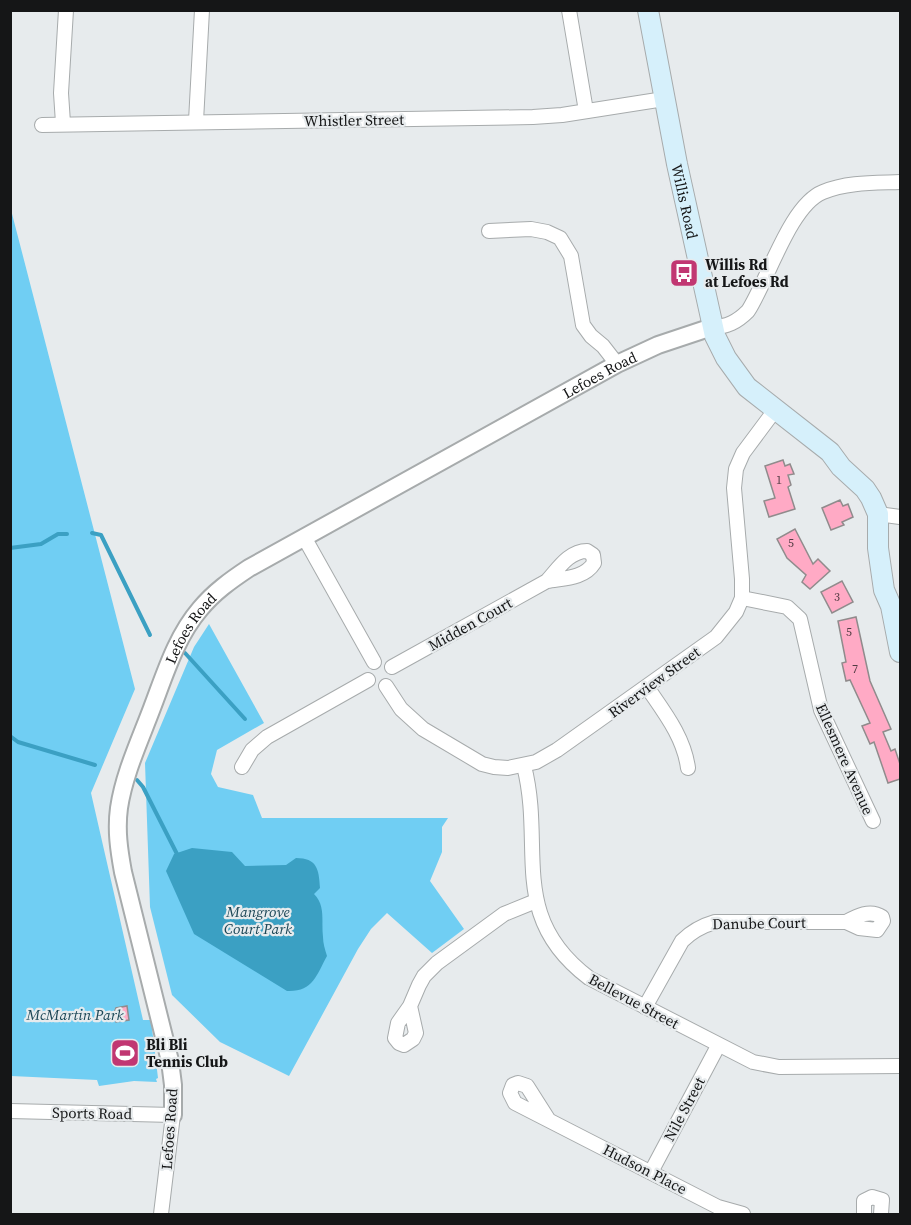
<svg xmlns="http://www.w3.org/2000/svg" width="911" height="1225" font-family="'Source Serif 4',serif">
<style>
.green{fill:#70cef3}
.water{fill:#3ba0c3}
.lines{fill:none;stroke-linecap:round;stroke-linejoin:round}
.stream{stroke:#3ba0c3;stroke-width:4}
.building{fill:#ffaac5;stroke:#908b8c;stroke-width:1.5}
.minor-casing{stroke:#a7abac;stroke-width:16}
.tertiary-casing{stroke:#a7abac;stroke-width:20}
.secondary-casing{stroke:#a7abac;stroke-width:22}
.minor{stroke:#fff;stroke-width:14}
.tertiary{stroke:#fff;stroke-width:16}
.secondary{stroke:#d6f0fb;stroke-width:20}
.labels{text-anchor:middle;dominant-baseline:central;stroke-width:4.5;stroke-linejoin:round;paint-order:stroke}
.number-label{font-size:12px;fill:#503b42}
.street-label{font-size:15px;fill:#151617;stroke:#e7ebed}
.poi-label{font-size:15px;font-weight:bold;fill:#151617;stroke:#e7ebed;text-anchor:start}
.park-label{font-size:15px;font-style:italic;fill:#1b4656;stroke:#e7ebed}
</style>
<rect width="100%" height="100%" fill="#e7ebed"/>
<!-- green -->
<g class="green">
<path d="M10,206l125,483 -44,104 52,227h8l7,58 -2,1 1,3 -23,-1 -35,5 -2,-6 -86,-4z"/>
<path d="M209,624l55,99 -47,27 -6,24 7,13 35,8 9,23h186l-6,9v25l-12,29 34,48 -32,24 -45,-40 -16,16 -13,20 -69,127 -69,-34 -48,-47 -22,-88 -5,-144 49,-116z"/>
</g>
<!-- water -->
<path class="water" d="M192,848l40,4 13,14 41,-1 10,-7c21,0 23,11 24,30l-6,6c12,12 7,27 9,43 0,6 2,13 4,19 -11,20 -14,36 -40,35l-93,-57 -28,-63 8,-17z"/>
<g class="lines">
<!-- stream -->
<g class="stream">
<path d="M92,533l9,2 49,100"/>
<path d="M10,548l31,-4 17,-10h9"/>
<path d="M185,653l60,66"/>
<path d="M10,736l8,6 77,23"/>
<path d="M137,780l6,7 34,67"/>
</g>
</g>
<!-- building -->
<g class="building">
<path d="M783,460l2,6 5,-2 4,10 -6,1 3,10 -3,2 7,22 -26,8 -5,-16 11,-3 -10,-32z"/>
<path d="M840,500l3,6 5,-2 5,13 -11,5 2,3 -13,5 -9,-22z"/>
<path d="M795,529l18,35 5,-5 12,12 -20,18 -8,-7 4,-7 -19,-17 -10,-19z"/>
<path d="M842,581l11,21 -21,11 -11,-21z"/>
<path d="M856,617l14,64 21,48 -8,3 8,19 4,-2 5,15v15l-12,4 -14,-41 -4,2 -8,-18 8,-3 -20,-43 -4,1 -4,-18 4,-1 -8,-41z"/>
<path d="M127,1006l2,14 -13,2 -2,-9 2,-5z"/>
</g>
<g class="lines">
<!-- minor casing -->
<g class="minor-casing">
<g id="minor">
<path d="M569,10l17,101"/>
<path d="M196,121l6,-111"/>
<path d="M63,123l-2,-30 5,-83"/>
<path d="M42,125l491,-8 29,-2 102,-16"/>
<path d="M489,231l42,-2 16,3 13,6 11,18 12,69 8,11 12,10 14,18"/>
<path d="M712,327c15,0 25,-5 36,-16 20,-31 42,-106 75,-119 24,-10 52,-9 77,-10"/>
<path d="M878,514l22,3"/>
<path d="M304,537l70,125"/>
<path d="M742,598l45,9 13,12 21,91 52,111"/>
<path d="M392,667l155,-86c11,-12 22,-30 40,-30l6,4 1,8c-10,16 -31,15 -47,18"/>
<path d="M386,686l15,23 22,20 59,35 12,3 14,1 28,-6 21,-12 159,-113 20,-25 6,-14v-19l-8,-91 2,-19 7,-16 32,-43"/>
<path d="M647,687c17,25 37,50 41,81"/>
<path d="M524,766c21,82 -17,150 65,212l164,84 26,5 121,-1"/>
<path d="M242,767l10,-17 15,-13 101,-57"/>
<path d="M410,1006l6,27 -3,6 -9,6 -5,-2 -4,-5 3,-15 12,-17 9,-21 5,-9 13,-13 67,-49 32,-13"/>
<path d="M645,1007l37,-66c10,-10 19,-15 33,-19h131l13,6 18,2 6,-9 -1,-4c-12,-8 -25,-1 -36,5"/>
<path d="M10,1111l163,4 -12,99"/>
<path d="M548,1119l-21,-33 -9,-3 -5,2 -3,8 5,10 203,104 25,7"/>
<path d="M651,1172l67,-126"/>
<path d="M864,1214v-13l8,-4 10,3 -1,14"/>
</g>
</g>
<!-- tertiary casing -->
<g class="tertiary-casing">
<g id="tertiary">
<path id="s1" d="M173,1115v-30l-3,-24 -47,-189c-4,-22 -7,-42 -4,-64 5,-34 21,-68 33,-100 13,-34 24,-71 48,-99 14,-17 31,-29 49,-41l368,-204 41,-19 54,-18"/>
</g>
</g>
<!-- secondary casing -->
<g class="secondary-casing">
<g id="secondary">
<path id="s2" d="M648,10l29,154 38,172 11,22 21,29 83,65 11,15 24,22 6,9 7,16v34l6,42 7,16 9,46"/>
</g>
</g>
<!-- minor -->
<use href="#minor" class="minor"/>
<!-- tertiary -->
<use href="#tertiary" class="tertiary"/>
<!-- secondary -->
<use href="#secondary" class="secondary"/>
</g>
<!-- icons -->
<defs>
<g id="bus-square" transform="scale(1.5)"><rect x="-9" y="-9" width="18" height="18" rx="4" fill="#c13772" stroke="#e7ebed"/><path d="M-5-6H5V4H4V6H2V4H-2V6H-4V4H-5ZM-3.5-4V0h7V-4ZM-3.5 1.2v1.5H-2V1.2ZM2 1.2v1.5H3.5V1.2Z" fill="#fff"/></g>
<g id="stadium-square" transform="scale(1.5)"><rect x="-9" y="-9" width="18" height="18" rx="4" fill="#c13772" stroke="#e7ebed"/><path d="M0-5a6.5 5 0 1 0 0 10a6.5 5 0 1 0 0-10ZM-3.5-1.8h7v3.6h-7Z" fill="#fff"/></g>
</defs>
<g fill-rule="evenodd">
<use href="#bus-square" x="684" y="273"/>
<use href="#stadium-square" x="125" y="1053"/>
</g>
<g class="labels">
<!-- number labels -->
<g class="number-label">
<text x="779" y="480">1</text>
<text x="791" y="543">5</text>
<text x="837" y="597">3</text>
<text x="849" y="632">5</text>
<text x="855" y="669">7</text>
</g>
<!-- street labels -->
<g class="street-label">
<text transform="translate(354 120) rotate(-1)">Whistler Street</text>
<text stroke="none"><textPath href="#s2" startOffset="195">Willis Road</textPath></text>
<text stroke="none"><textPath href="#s1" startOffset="994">Lefoes Road</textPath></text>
<text transform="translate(470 624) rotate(-29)">Midden Court</text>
<text stroke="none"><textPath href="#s1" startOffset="508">Lefoes Road</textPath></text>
<text transform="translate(654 682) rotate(-36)">Riverview Street</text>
<text transform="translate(845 759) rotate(66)">Ellesmere Avenue</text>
<text transform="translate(759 923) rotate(-1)">Danube Court</text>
<text transform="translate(634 1001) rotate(28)">Bellevue Street</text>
<text transform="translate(684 1109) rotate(-62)">Nile Street</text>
<text transform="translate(92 1113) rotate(1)">Sports Road</text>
<text transform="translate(169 1129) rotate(-86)">Lefoes Road</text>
<text transform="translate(645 1169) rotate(27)">Hudson Place</text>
</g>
<!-- poi labels -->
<g class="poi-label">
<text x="705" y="264">Willis Rd<tspan x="705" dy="17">at Lefoes Rd</tspan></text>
<text x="146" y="1044">Bli Bli<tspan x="146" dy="17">Tennis Club</tspan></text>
</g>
<!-- park labels -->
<g class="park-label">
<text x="258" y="911">Mangrove<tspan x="258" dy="17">Court Park</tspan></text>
<text x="75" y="1014">McMartin Park</text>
</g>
</g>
<!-- border -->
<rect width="911" height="1225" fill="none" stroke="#151617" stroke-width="24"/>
</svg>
